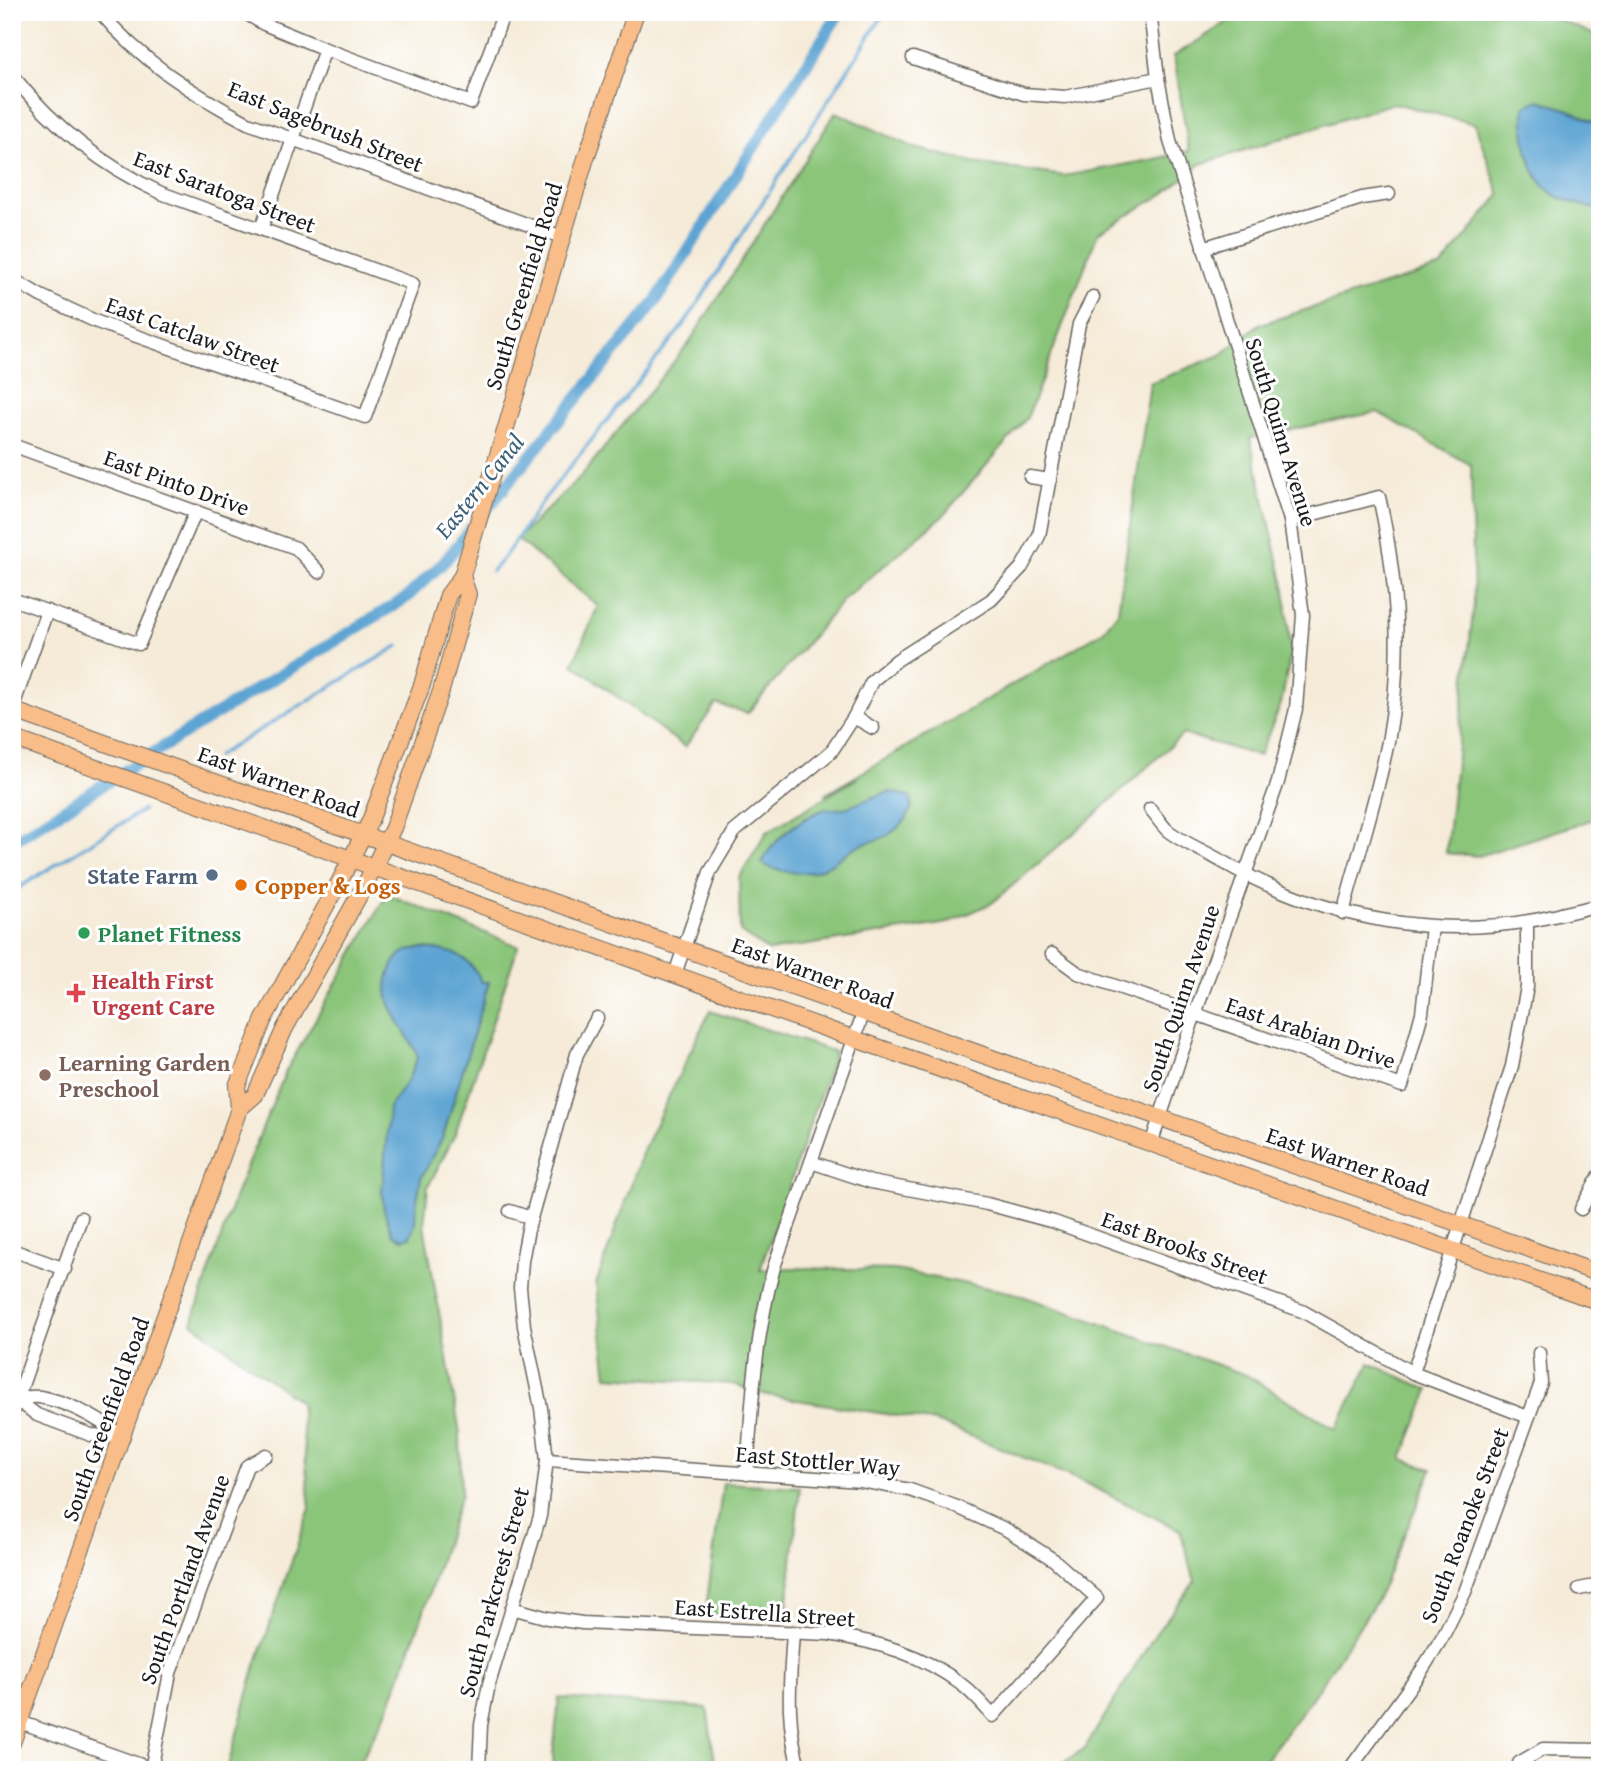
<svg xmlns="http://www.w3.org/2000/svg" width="1612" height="1782" font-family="'Gentium Book Plus',serif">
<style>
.green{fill:#8ac57a;stroke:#53704b;stroke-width:2}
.water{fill:#5da4d3;stroke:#3c6078;stroke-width:2}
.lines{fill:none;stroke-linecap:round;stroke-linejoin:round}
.stream{stroke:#5da4d3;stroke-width:3.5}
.canal{stroke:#5da4d3;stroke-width:12}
.minor-casing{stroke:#68645e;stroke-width:15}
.major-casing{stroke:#68645e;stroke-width:18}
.minor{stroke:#fff;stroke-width:12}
.major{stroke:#f8bd88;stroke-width:16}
.service-dot{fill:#5c6f8a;stroke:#fff;stroke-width:2.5}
.food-dot{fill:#e8710a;stroke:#fff;stroke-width:2.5}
.leisure-dot{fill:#2e9e5b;stroke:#fff;stroke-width:2.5}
.health-dot{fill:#e0444e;stroke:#fff;stroke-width:2.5}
.education-dot{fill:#8d6e63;stroke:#fff;stroke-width:2.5}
.labels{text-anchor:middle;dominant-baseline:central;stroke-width:6;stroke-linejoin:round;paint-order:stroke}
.street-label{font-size:23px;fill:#1c1c1c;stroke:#fff}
.service-label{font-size:23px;font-weight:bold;fill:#4e5e75;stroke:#fff;text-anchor:end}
.food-label{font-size:23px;font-weight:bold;fill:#c56008;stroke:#fff;text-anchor:start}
.leisure-label{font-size:23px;font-weight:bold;fill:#27864d;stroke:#fff;text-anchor:start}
.health-label{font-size:23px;font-weight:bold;fill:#be3a42;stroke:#fff;text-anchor:start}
.education-label{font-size:23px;font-weight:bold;fill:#785e54;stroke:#fff;text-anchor:start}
.water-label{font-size:24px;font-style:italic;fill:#3c6078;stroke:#fff}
</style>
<rect width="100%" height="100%" fill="#fff"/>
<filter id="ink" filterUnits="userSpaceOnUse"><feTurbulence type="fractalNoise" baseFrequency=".0143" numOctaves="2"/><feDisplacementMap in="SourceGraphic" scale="14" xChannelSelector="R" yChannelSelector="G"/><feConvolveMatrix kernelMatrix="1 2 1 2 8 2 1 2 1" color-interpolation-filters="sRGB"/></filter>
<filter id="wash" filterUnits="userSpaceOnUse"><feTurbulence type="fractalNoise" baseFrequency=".00686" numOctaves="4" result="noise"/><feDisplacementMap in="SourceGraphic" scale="28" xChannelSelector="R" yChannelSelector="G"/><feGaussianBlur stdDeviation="1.57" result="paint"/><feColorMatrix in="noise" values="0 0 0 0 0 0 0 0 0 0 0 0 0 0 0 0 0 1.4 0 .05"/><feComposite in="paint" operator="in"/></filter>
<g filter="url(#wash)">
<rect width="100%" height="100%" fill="#f5ebd8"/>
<!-- green -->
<g class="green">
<path d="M1243,12h296l61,25v780l-121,39 -33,-3 28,-250 -3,-138 -94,-53 -127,26 35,152 6,63 -10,51 -22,52 -76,-22 -89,82 -102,87 -44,20 -179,28 -29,-19 -1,-54 28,-46 91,-54 -34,17 278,-163 16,-20 32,-229 71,-28 37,-30 183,-58 59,-72 -25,-71 -81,-21 -193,61 -36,29 -67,40 -71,185 -85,99 -98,82 -96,114 -32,-9 -31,43 -112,-83 25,-58 -81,-67 66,-65 106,-131 147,-231 79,36 66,16 83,12 91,-17 34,-8 -15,-95z"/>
<path d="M387,894l131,52 -63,188 -27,53 -4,38 36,208 1,61 -39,123 -35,95 -32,58h-128l27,-99 56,-163 -10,-106 -108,-79 45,-133 49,-119z"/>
<path d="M710,1011l125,41 -75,218 31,-2 104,2 119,23 232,82 90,54 34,-66 59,27 -27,69 30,10 -55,131 -63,95 -56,75h-205l32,-22 69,-112 41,-55 -15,-51 -101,-50 -143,-58 -170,-27 -33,-11 -126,-8 -11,-92 48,-136z"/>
<path d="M723,1483l77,4 -14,131 -81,-3z"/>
<path d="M559,1698l148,10 9,62h-162l-1,-16z"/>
</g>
<!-- water -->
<g class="water">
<path d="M1539,100l30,10 31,15v85c-14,-4 -30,-7 -43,-14 -28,-14 -36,-62 -32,-90z"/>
<path d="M890,792l20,4c7,15 -9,31 -22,39 -11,7 -25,7 -36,14 -11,7 -23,19 -37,22 -15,4 -40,1 -53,-8 11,-24 35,-42 60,-53 7,-2 15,0 22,-2 16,-4 30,-13 46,-16z"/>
<path d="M424,948c30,3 44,6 58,34h7l-46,155 -22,41 -5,27 -1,19 -5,13 -8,2 -9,-4 -9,-25 -2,-19 7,-84 19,-27 10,-23c-13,-33 -44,-55 -25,-92 7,-14 16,-16 31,-17z"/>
</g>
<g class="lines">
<!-- stream -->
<g class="stream">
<path d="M492,571l13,-15 40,-58 140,-175 200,-311"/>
<path d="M217,756l181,-110"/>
<path d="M12,892l131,-82"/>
</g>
<!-- canal -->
<path class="canal" d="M12,842l173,-109 221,-135 39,-37 210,-259 185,-290"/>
</g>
</g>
<g filter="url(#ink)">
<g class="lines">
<!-- minor casing -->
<g class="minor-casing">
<g id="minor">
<path d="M100,12c40,48 93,82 148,111l314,114"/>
<path d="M244,12l20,12 61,25 146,54 33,-91"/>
<path d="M1150,12l8,66 12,63 120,379 13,95 -7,94 -18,73 -83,232 -44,130"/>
<path d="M913,58l111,36 41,3 93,-19"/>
<path d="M12,75c41,51 90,91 149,118l252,91 -48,133 -268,-95 -56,-26 -29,-17"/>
<path d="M261,229l64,-180"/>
<path d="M1203,248l159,-50 27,-4"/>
<path d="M12,445l284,103 23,24"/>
<path d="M1030,477l20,3"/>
<path d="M1290,520l89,-23c18,79 24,159 10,239 -11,60 -31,118 -46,177"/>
<path d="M12,599l127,45 57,-133"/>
<path d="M12,709l35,-98"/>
<path d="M854,717l19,11"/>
<path d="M1150,809c5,6 11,15 17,21 16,13 38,21 56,32 101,58 221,81 335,53 14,-4 29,-6 42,-11"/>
<path d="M1052,954l26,19 324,113 20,-73 10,-86"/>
<path d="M675,974l35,-102 24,-40 97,-80 23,-35 18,-36 25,-21 94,-60 31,-33 17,-31 40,-212 14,-27"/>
<path d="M811,1162l60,20 116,22 67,18 248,89 111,62 115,44"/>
<path d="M1581,1209l19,-34"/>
<path d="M510,1211l21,7"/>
<path d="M12,1250l53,19"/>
<path d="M1413,1373l99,-307 15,-79v-64"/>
<path d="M13,1397l24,18 54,20 32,2"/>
<path d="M17,1399c8,-1 16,-3 23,-2 29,5 60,23 83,40"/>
<path d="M12,1414l69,-196"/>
<path d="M747,1474c5,-73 8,-136 27,-207l89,-253"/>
<path d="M1579,1589l21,-4"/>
<path d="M512,1608l36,10 34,5 247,11c48,8 94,20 133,51 11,8 21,20 31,31l104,-118 -43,-38 -47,-30 -50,-23 -47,-17 -49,-9 -314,-21"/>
<path d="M793,1632c-3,50 -8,89 7,138"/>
<path d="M20,1722l132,47"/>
<path d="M1519,1763l24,-14 57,1"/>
<path d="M151,1770l19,-97 77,-207 19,-11"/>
<path d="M479,1770l2,-45 8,-41 51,-168 7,-56 -6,-52 -17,-82 -4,-38 2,-27 6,-32 49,-175 20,-36"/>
<path d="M1349,1770l73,-100 21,-34 22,-44 76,-209 -2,-30"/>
</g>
</g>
<!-- major casing -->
<g class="major-casing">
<g id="major">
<path d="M12,710l1588,564"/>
<path d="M12,738l843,301 745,263"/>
<path d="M239,1109l16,-14 30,-67 81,-145 27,-55 48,-137 27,-97 -6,-18"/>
<path d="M12,1743l227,-634 -2,-23 27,-67 79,-144 27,-54 52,-136 26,-90 14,-19 123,-415 51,-149"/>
</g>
</g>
<!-- minor -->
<use href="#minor" class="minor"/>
<!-- major -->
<use href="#major" class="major"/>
</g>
</g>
<!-- markers -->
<circle class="service-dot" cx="212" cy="875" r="7"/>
<circle class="food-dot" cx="241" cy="885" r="7"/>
<circle class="leisure-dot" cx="84" cy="933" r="7"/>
<path class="health-dot" d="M72.5 982.5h7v7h7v7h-7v7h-7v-7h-7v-7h7z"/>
<circle class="education-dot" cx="45" cy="1075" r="7"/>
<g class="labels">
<!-- street labels -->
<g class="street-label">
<text transform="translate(326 126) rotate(22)">East Sagebrush Street</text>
<text transform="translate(225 191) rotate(21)">East Saratoga Street</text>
<text transform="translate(523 286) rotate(-73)">South Greenfield Road</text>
<text transform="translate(193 334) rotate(20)">East Catclaw Street</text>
<text transform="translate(1282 432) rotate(73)">South Quinn Avenue</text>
<text transform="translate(177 482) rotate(20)">East Pinto Drive</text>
<text transform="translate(279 781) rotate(20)">East Warner Road</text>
<text transform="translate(813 972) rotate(20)">East Warner Road</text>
<text transform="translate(1180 998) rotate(-71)">South Quinn Avenue</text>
<text transform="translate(1311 1032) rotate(19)">East Arabian Drive</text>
<text transform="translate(1348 1161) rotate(19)">East Warner Road</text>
<text transform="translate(1185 1247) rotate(20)">East Brooks Street</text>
<text transform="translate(105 1419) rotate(-70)">South Greenfield Road</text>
<text transform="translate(818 1460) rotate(5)">East Stottler Way</text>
<text transform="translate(1464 1525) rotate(-69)">South Roanoke Street</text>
<text transform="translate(184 1579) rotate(-70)">South Portland Avenue</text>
<text transform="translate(493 1592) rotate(-75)">South Parkcrest Street</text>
<text transform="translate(765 1612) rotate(4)">East Estrella Street</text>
</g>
<!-- service labels -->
<g class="service-label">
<text x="198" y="875">State Farm</text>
</g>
<!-- food labels -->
<g class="food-label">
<text x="255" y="885">Copper &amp; Logs</text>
</g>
<!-- leisure labels -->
<g class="leisure-label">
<text x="98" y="933">Planet Fitness</text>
</g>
<!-- health labels -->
<g class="health-label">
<text x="92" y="980">Health First<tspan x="92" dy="26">Urgent Care</tspan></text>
</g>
<!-- education labels -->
<g class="education-label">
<text x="59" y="1062">Learning Garden<tspan x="59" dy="26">Preschool</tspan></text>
</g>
<!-- water labels -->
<g class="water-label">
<text transform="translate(479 486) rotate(-51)">Eastern Canal</text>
</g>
</g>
<!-- margin -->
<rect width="1612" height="1782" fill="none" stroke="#fff" stroke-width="42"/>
</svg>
